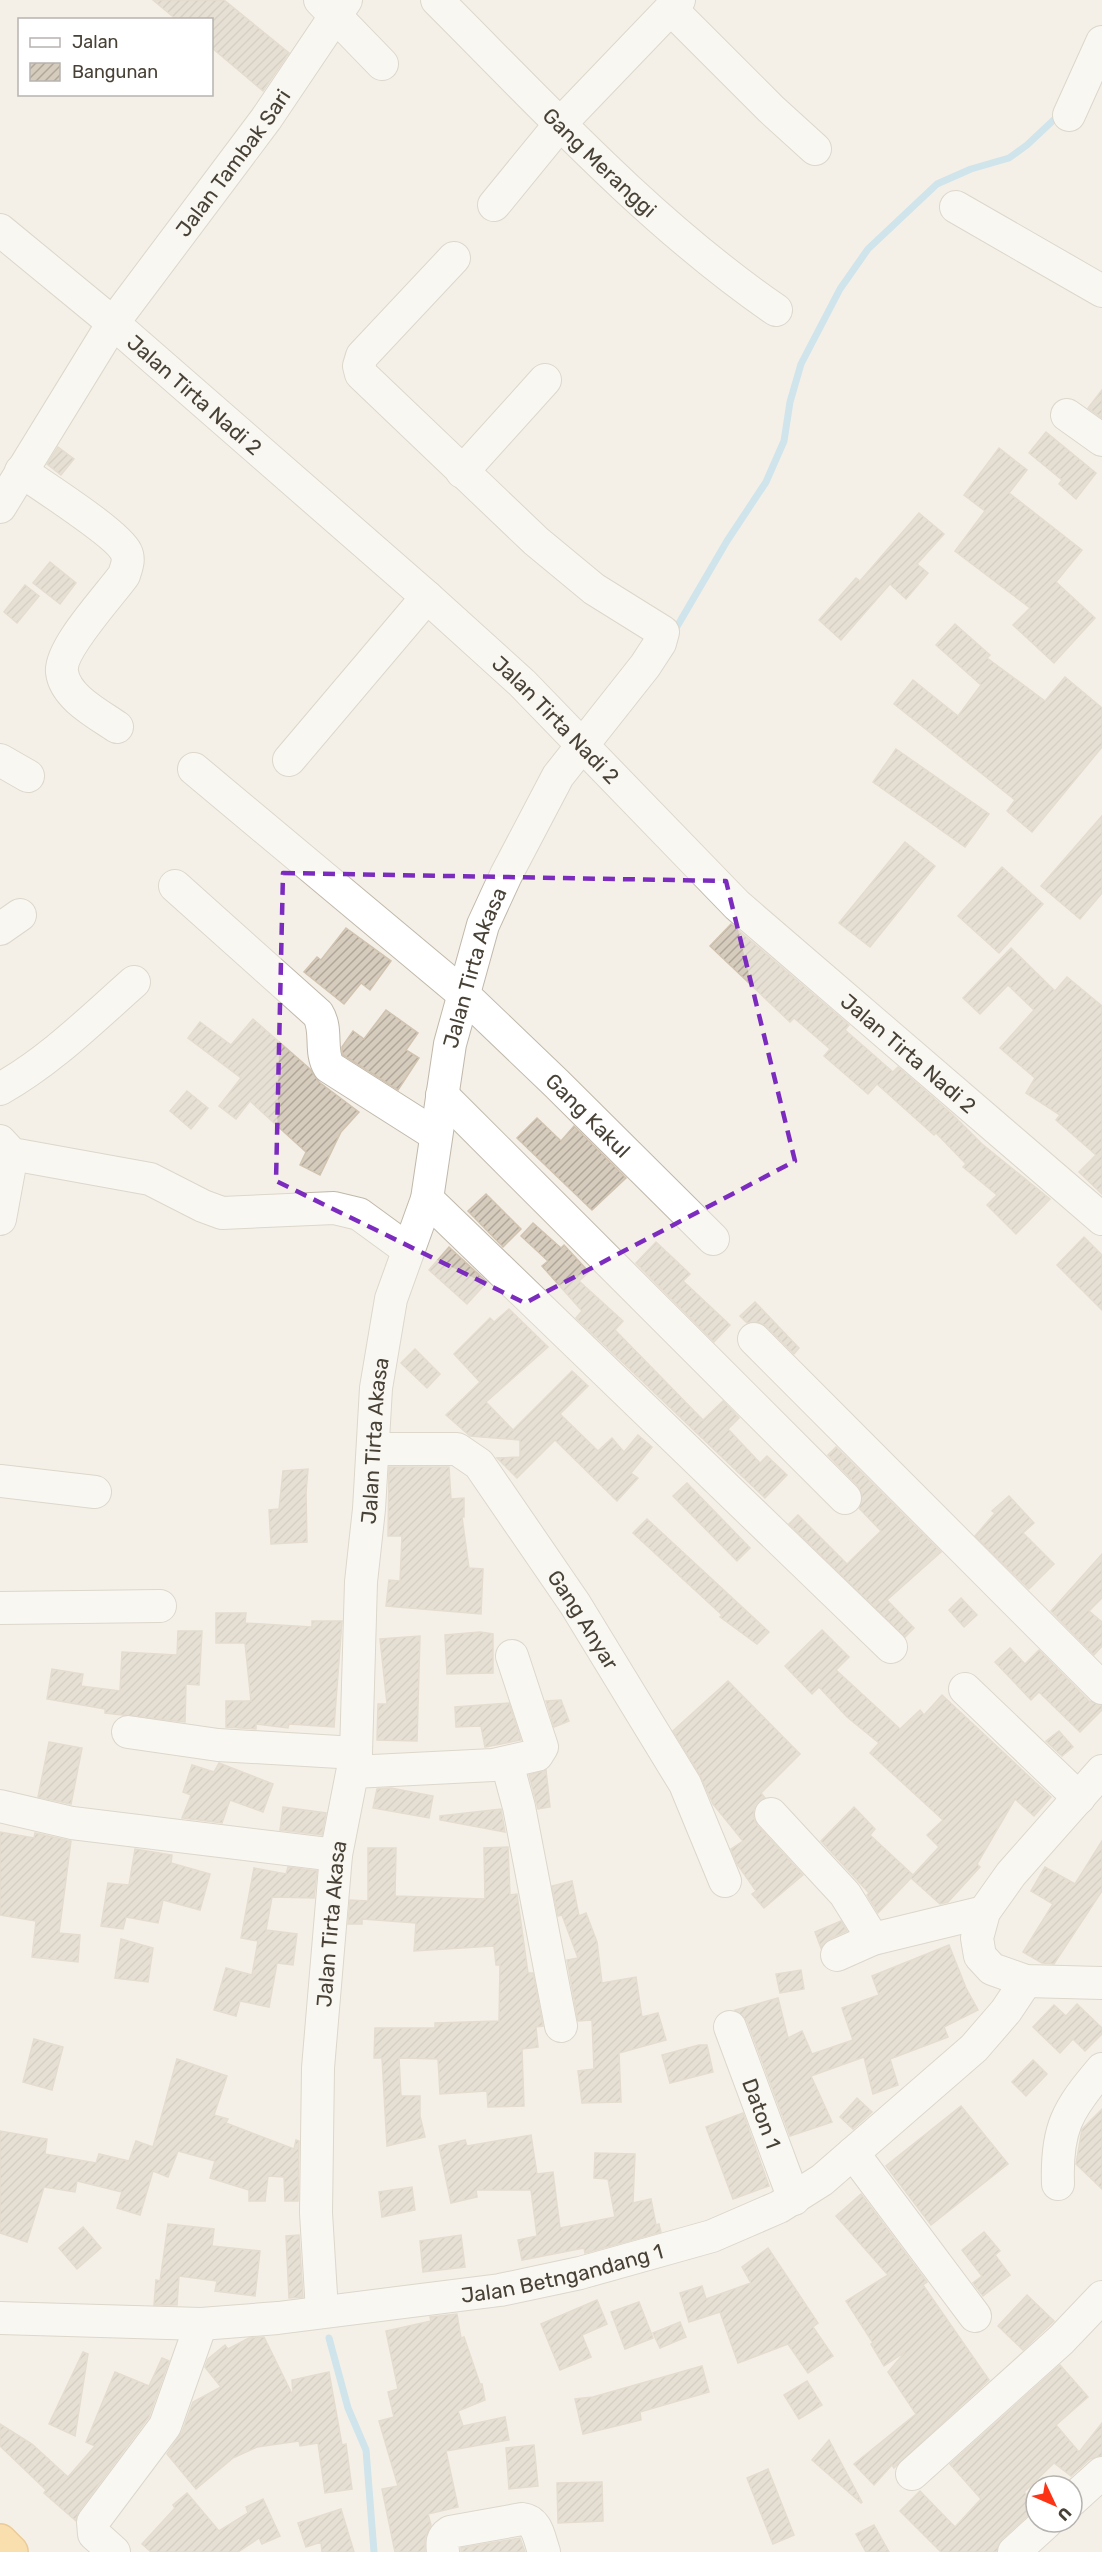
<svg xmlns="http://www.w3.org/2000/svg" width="1102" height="2552" font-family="Rubik,sans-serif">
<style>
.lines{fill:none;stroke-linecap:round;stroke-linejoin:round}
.stream{stroke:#a4d4f2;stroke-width:7}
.building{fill:url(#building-hatch);stroke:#d1c3b0;stroke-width:1.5}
.minor-casing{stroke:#c0b8aa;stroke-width:34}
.highway-casing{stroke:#e09d36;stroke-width:36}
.minor{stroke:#fff;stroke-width:32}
.highway{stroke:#ffc968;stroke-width:33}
.marked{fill:none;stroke:#7b2cbf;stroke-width:4.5;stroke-dasharray:12 8;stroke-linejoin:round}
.labels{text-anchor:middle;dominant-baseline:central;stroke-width:6;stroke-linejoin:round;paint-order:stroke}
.street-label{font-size:21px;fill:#484136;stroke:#fff}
</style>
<defs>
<pattern id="building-hatch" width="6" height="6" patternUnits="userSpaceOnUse" patternTransform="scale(1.5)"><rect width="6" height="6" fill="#d6ccbd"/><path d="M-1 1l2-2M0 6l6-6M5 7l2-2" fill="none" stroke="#b0a79a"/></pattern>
</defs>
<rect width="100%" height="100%" fill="#f4f0e8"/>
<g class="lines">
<!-- stream -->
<g class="stream">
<path d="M675,630l52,-89 39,-59 18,-41 6,-39 11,-38 39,-75 28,-40 69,-65 34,-15 38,-11 18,-13 32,-30"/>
<path d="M329,2338l19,70 18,42 8,102"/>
</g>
</g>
<!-- building -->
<g class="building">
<path d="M153,0h71l65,53 -26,38 -51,-43v-28h-35z"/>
<path d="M1102,390v28l-14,-10z"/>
<path d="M1046,432l50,41 -20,26 -17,-15 3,-4 -33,-27z"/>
<path d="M58,447l16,12 -13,16 -14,-11z"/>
<path d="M999,448l28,22 -18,23 73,57 -26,32 39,36 -41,45 -41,-38 17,-17 -75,-57 30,-40 -21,-16z"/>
<path d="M919,513l25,21 -27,30 11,9 -22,26 -16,-15 -49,56 -22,-20 37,-42 4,3z"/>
<path d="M50,562l26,21 -16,21 -27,-21z"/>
<path d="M25,585l14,11 -22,27 -13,-11z"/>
<path d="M955,624l35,31 -3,3 58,43 20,-24 37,31v39l-70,85 -25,-21 8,-11 -121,-96 19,-24 45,36 23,-31 -45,-40z"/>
<path d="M896,749l93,65 -24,33 -92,-65z"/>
<path d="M1102,816v77l-22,26 -39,-33z"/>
<path d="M905,842l30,24 -65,81 -31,-24z"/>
<path d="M1002,867l41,37 -44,49 -41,-37z"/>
<path d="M731,924l118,101 -4,5 48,42 5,-5 55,48 29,29 68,55 -34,35 -29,-29 10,-10 -34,-28 3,-3 -30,-31 -2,2 -57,-51 -9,10 -44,-38 6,-7 -36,-31 -4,4 -80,-76z"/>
<path d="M346,928l45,33 -21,29 -9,-7 -17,21 -40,-32 13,-15 4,3z"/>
<path d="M1011,948l44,43 12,-14 35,29v188l-23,-22 17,-17 -40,-35 4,-5 -34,-22 9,-15 -35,-30 34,-38 -26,-25 -28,29 -17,-16z"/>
<path d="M386,1010l32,23 -12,17 13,8 -21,32 -55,-35 -1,-4v-4l11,-16 11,8z"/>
<path d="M253,1019l57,50 9,13 40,30 -18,20 -21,43 -20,-10 6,-13 -56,-51 -14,18 -17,-13 22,-28 -53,-40 12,-16 31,23z"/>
<path d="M187,1091l21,17 -17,21 -21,-18z"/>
<path d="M537,1118l24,23 13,-15 52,52 -34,32 -75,-72z"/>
<path d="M486,1194l35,35 -18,18 -35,-36z"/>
<path d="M533,1223l28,25 3,-3 25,27 -10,9 44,40 -8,9 88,90 20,-19 16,17 -11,11 32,34 7,-7 20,19 -22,23 -189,-180 6,-7 -40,-45 6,-5 -27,-25z"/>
<path d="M1084,1237l18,18v55l-45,-45z"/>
<path d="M656,1242l34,32 -7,7 47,44 -16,17 -78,-79z"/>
<path d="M449,1247l38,35 -20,22 -38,-34z"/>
<path d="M755,1302l44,46 -5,6 -28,-28 -8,-4 -11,1 -7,-7z"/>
<path d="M509,1309l39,38 -62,55 27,28 59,-59 16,15 -28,28 38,37 14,-13 12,14 14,-17 14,12 -21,26 7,5 -21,23 -62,-61 -38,38 -20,-20 23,-1v-17l-50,-4 -24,-21 34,-33 -26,-28 36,-36 4,4z"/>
<path d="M415,1349l25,25 -13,14 -26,-25z"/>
<path d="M836,1447l105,105 -54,48 27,28 -9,9 -116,-113 9,-9 49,49 34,-33 -22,-23 3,-14 -4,-8 -30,-31z"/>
<path d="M389,1467h60l2,32 13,-1v19h-2l7,51 14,1 -2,45 -95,-8 3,-26 11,1 2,-45h-14z"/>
<path d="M308,1469l-2,24 1,49 -36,2 -2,-34 10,-1 4,-38z"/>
<path d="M687,1483l63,65 -13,13 -64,-65z"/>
<path d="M1009,1496l25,27 -11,10 31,31 -25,25 -54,-53 20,-23 -3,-2z"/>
<path d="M647,1519l122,113 -12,12 -37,-27 2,-2 -89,-82z"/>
<path d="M1102,1554v44l-13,13 13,11v24l-8,9 -43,-44z"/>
<path d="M961,1598l16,17 -13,12 -15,-17z"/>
<path d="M216,1613h30l-1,10 67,4v-6h30l-8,106 -45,-3 -1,4 -32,-4v5l-30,-2v-26h25l-6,-58h-29z"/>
<path d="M822,1630l27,27 -13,13 64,59 20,-19 4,5 18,-20 109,102 -17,19 -19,-17 -38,65 3,3 -32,35 -8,2 -29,-26 -33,35 -11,-18 2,-2 -48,-52 33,-34 21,22 -5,6 43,40 26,-28 -12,-12 16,-15 -73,-67 9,-10 -32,-26 -28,-30 -7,7 -27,-28z"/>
<path d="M178,1631h24l-3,54 -13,-1 -1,38 -80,-9v-4l-58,-10 5,-30 31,5 -2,12 39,5 2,-39 55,3z"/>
<path d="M480,1632l13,2v39l-46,1 -2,-39z"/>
<path d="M420,1636l-3,105 -40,-1 1,-36h9l-7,-65z"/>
<path d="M1010,1648l15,16 14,-14 50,51 13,4v5l-22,22 -41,-40 -8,8 -36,-38z"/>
<path d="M728,1681l72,73 -39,39 4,5 -11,11v10l4,7 45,49 -39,33 -12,-14 4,-3 -19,-27 -6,-15 12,-8 -30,-37 -13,-29 -27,-44z"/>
<path d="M561,1700l8,21 -15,6 -8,-26z"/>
<path d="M509,1703l12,37 -36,7 -4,-21 -25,1 -1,-20z"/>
<path d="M1059,1731l14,16 -11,9 -16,-15z"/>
<path d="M49,1742l33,6 -11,56 -33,-7z"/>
<path d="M219,1763l54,21 -10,28 -33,-12 -8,23 -40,-5 9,-23 -8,-3 9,-27 22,7z"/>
<path d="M546,1770l4,37 -12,2 -9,-34z"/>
<path d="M391,1788l42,8 -4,22 -56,-10 4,-19z"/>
<path d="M283,1807l43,6 -4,22 -42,-5z"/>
<path d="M501,1809l4,23 -65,-12v-4z"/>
<path d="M0,1832l34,6 1,-5 36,8 -12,92 21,2 -2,27 -46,-5 4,-36 -36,-6z"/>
<path d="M1102,1841v50l-48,73 -12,-1 -19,-11 30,-48 -22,-13 14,-24 30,17z"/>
<path d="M508,1847l2,48 7,-1 11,79h5l10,53 -7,1 2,20 -16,2 2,57 -36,1 -1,-16 -47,3 -2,-35 -39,-1 2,38h19v20l5,21 -38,9 -5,-88h-8l1,-30h60v-5l64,-2 1,-56h-4l-2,-19 -80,5 2,-28 -54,-4v5h-14l2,-24 18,1v-53h28l-1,48 90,3 -1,-51z"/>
<path d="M135,1849l37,6 -1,8 39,11 -10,36 -37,-10 -5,23 -32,-6 -3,12 -22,-3 7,-43 21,2z"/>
<path d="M288,1867l29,4 -3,27 -42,-1 -6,33 31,4 -4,31 -16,-2 -8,44 -29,-6 -4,15 -22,-6 12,-42 26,7 6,-34 -17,-3 13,-70 32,6z"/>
<path d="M572,1881l7,35 7,-3 11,29 5,41 34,-6 6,40 16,-4 8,27 -47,13 2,49 -39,1 -4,-32 16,-2 -2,-49 -14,1 -11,-61 11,-2 -16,-43 -4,1 -6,-30z"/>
<path d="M841,1921l6,10 -18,8 -8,9 -6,-16z"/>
<path d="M121,1939l32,9 -5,34 -33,-4z"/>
<path d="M949,1945l17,43 12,22 -34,17 4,10 -58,22 8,26 -25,9 -9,-37 -53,19 21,46 -42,14 -43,-115 -12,-11 43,-12 10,40 14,-7 10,23 41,-14 -11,-32 37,-13 -7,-19z"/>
<path d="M801,1970l3,19 -24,4 -4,-19z"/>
<path d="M1077,2004l25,24v6l-17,17 -12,-12 -13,14 -27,-26 21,-22 12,11z"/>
<path d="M34,2039l29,8 -11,43 -29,-8z"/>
<path d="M699,2045h8l6,27 -43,11 -8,-28z"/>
<path d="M177,2059l50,17 -13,39 14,4 -2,4 68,26 2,-9 3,1 -1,60h-13l-1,-24 -16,-1 -3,25h-16v-11l-39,-12 5,-17 -37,-10 -10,26 -15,-6 -13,44 -23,-7 5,-16 -45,-11 -2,11 -31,-5 -17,55 -27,-9v-102l47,8 -2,15 51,9 3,-9 30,7 7,-20 17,6z"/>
<path d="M1033,2060l14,14 -21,22 -14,-14z"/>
<path d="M857,2098l15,14 -19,17 -13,-12z"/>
<path d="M961,2106l47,58 -77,61 -45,-59z"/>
<path d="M1102,2109v80l-26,-25 6,-35z"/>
<path d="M743,2113l26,73 -36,13 -27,-72z"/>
<path d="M531,2135l6,39 16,-2 7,56 55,-11 -7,-38 -14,-1 1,-25 40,1 -2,49 18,-4 5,26 3,-1 2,8 -76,21 -1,-5 -62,12 -4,-20 19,-4 -6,-46h-55l1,7 -26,6 -12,-57 26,-6 2,6z"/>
<path d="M412,2187l3,23 -33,7 -3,-25z"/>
<path d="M861,2194l66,88 -4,3 66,95 -93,86 -2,2 -2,-3 -18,20 -20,-21 62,-50 -28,-42 17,-20 -21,14 -13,-22 2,-1 -27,-42 42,-26 -52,-59z"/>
<path d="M168,2224l46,5 -2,17 48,5 -5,45 -40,-5 2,-10 -38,-5 -2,29h-23l2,-25 4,1z"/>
<path d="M83,2227l18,21 -24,21 -18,-21z"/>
<path d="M984,2232l16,19 -5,4 15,20 -27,21 -10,-13 9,-7 -20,-26z"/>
<path d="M299,2235l4,62 -14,1 -3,-62z"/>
<path d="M461,2235l4,32 -42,5 -3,-31z"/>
<path d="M768,2248l50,75 -5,4 20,29 -25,17 -20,-29 -50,19 -18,-51 -31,10 -9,-29 22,-7 4,13 45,-16 -9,-16z"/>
<path d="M1027,2295l27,26 -31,29 -25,-24z"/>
<path d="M597,2300l10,24 -25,11 9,22 -31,13 -19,-46z"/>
<path d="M639,2302l14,36 -28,11 -14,-37z"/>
<path d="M457,2314l4,24 3,-1 16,47h2l3,16 -27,11 5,15 42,-9 4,23 -63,11 12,56 -30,7 3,11 -6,13v14h-30l-13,-63 16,-3 -19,-65 15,-4 -6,-25 10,-3 -12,-58 45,-10 -1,-4z"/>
<path d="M680,2322l6,15 -26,11 -7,-15z"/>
<path d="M264,2337l29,59 -1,-16 37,-8 13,73 4,-1 6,45 -27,4 -7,-50 -18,3 -1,-5 -42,6 -24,11 -37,31 -29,-35 15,-22 11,-30 28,-15 -16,-20 3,-8 17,-14 3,4 21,-11z"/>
<path d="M83,2352l5,2 -13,82 -26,-12z"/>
<path d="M162,2358l7,3 -20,56 -70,94 -3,10 -32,-28 2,-3 -46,-44v-22l32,20 36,33 27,-31 -9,-4 29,-70 34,14z"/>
<path d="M1060,2365l28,32 -32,28 23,27 23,-29v33l-12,3 -19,17 -17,-13 -30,29 4,4 -3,3 10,10 -33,30 -5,13h-56l-41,-41 20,-20 35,36 26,-28 -31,-35z"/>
<path d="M702,2366l7,26 -69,20 1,8 -58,14 -8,-35 18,-2z"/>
<path d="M807,2381l15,24 -23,14 -15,-24z"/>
<path d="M829,2440l33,62 -1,1 -49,-43z"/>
<path d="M534,2445l4,41 -29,3 -3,-41z"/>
<path d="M768,2469l26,66 -21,9 -26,-66z"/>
<path d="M602,2482l1,39 -45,2 -1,-40z"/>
<path d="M187,2493l32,38 29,-18 -2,-6 17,-8 17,37 -18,8 -3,-6 -21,14h-87l-9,-8 33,-36 -2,-3z"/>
<path d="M341,2509l13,43h-32l-1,-10 -15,5 -8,-24z"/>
<path d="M874,2525l15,27h-23l-10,-18z"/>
<path d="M520,2538l5,14h-64v-4z"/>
</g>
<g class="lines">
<!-- minor casing -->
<g class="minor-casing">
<g id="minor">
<path d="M320,0l62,64"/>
<path id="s1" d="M437,0c106,106 215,225 339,310"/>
<path d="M671,9l100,100 44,40"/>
<path d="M1069,115l33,-73"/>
<path d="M494,205l67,-82 118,-123"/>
<path d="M956,207l146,84"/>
<path id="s2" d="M0,230l113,93 314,274 95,86 215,222 365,314"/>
<path d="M1067,415l35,25"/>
<path d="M21,471c20,14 97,63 105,81 4,8 0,16 -2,23 -14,20 -65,74 -62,97 3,25 36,42 55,55"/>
<path d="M462,472l83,-92"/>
<path id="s3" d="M0,507l113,-184 153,-204 80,-119"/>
<path d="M0,760l28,16"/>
<path d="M289,760l138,-163"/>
<path id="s4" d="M194,769l268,224 94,90 157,156"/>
<path d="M175,886l143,128c10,16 1,37 11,53l107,68"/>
<path d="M0,929l20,-14"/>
<path d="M0,1089c50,-28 91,-69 134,-107"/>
<path d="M442,1095l403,403"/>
<path d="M0,1141l12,13 138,25 53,27 19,7 112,-5 25,6 48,35"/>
<path d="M427,1199l464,448"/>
<path d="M0,1219l12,-65"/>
<path d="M754,1339l348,349"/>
<path id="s5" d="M373,1449h84l22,15 96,140 110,180 40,97"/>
<path d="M0,1481l95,11"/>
<path d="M0,1608l160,-2"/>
<path d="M965,1689l114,109"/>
<path d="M128,1732l90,13 138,8"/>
<path d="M507,1763l12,44 42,219"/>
<path d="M1102,1771l-91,103 -27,38 -7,26 3,18 12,13 34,12 76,2"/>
<path d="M353,1772l140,-7 44,-10 5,-8 -30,-91"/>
<path d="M0,1806l72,17 264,32"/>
<path d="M771,1814l74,80 28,45"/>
<path d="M837,1955l36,-16 111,-27"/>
<path id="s6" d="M730,2027l64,172"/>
<path d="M853,2153l122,163"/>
<path d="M1058,2184c-2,-55 9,-74 44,-115"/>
<path id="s7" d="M322,2311l-6,-98 2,-145 18,-213 20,-102 5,-171 8,-73 7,-121 15,-89 36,-100 23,-155 33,-119 23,-50 52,-99 87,-110 15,-23 3,-11 -69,-43 -58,-48 -175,-167 -2,-8 3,-10 92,-98"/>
<path id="s8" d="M0,2318l201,6 77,-6 222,-28 80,-17 132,-37 67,-29 43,-27 152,-132 32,-37 20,-30"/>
<path d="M912,2474l149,-134 41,-43"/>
<path d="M1072,2500l30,-27"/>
<path d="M114,2552l-20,-18 -1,-12 72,-96 36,-102"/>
<path d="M443,2552c-1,-9 -2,-14 7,-20l72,-13c16,2 17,19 22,33"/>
<path d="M1014,2552l33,-30"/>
</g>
</g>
<!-- highway casing -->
<g class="highway-casing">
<path id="highway" d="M0,2541l11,11"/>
</g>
<!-- minor -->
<use href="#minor" class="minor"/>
<!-- highway -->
<use href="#highway" class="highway"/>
</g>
<!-- marked area -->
<path d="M0 0H1102V2552H0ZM283,873l443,8 69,280 -270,142 -249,-122z" fill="#f4f0e8" fill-opacity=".55" fill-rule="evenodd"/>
<path class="marked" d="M283,873l443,8 69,280 -270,142 -249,-122z"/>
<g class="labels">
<!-- street labels -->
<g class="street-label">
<text stroke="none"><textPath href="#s1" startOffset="230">Gang Meranggi</textPath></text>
<text stroke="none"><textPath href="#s3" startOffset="416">Jalan Tambak Sari</textPath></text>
<text stroke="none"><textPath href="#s2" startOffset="255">Jalan Tirta Nadi 2</textPath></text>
<text stroke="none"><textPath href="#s2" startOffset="741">Jalan Tirta Nadi 2</textPath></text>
<text stroke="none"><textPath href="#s7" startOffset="1360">Jalan Tirta Akasa</textPath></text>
<text stroke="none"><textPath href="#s2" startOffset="1227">Jalan Tirta Nadi 2</textPath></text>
<text stroke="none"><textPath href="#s4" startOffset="525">Gang Kakul</textPath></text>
<text stroke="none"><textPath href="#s7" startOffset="874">Jalan Tirta Akasa</textPath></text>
<text stroke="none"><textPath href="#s5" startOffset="298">Gang Anyar</textPath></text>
<text stroke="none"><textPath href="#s7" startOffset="388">Jalan Tirta Akasa</textPath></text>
<text stroke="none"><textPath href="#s6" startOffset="92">Daton 1</textPath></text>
<text stroke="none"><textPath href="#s8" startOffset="566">Jalan Betngandang 1</textPath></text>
</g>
</g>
<!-- legend -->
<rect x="18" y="18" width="195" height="78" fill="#ffffff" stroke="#b6b3af" stroke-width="1.5"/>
<rect x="30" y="38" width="30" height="9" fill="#ffffff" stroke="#b6b3af" stroke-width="1.5"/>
<text x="72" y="48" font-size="18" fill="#484136">Jalan</text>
<rect x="30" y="63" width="30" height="18" fill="url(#building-hatch)" stroke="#b6b3af" stroke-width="1.5"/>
<text x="72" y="78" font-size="18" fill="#484136">Bangunan</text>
<!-- north arrow -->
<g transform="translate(1054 2504) rotate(134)"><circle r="28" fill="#ffffff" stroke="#b6b3af" stroke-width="1.5"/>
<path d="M0-4.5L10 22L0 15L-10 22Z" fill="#fd3316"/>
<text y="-9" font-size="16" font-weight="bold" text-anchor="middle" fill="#484136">U</text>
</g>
</svg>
